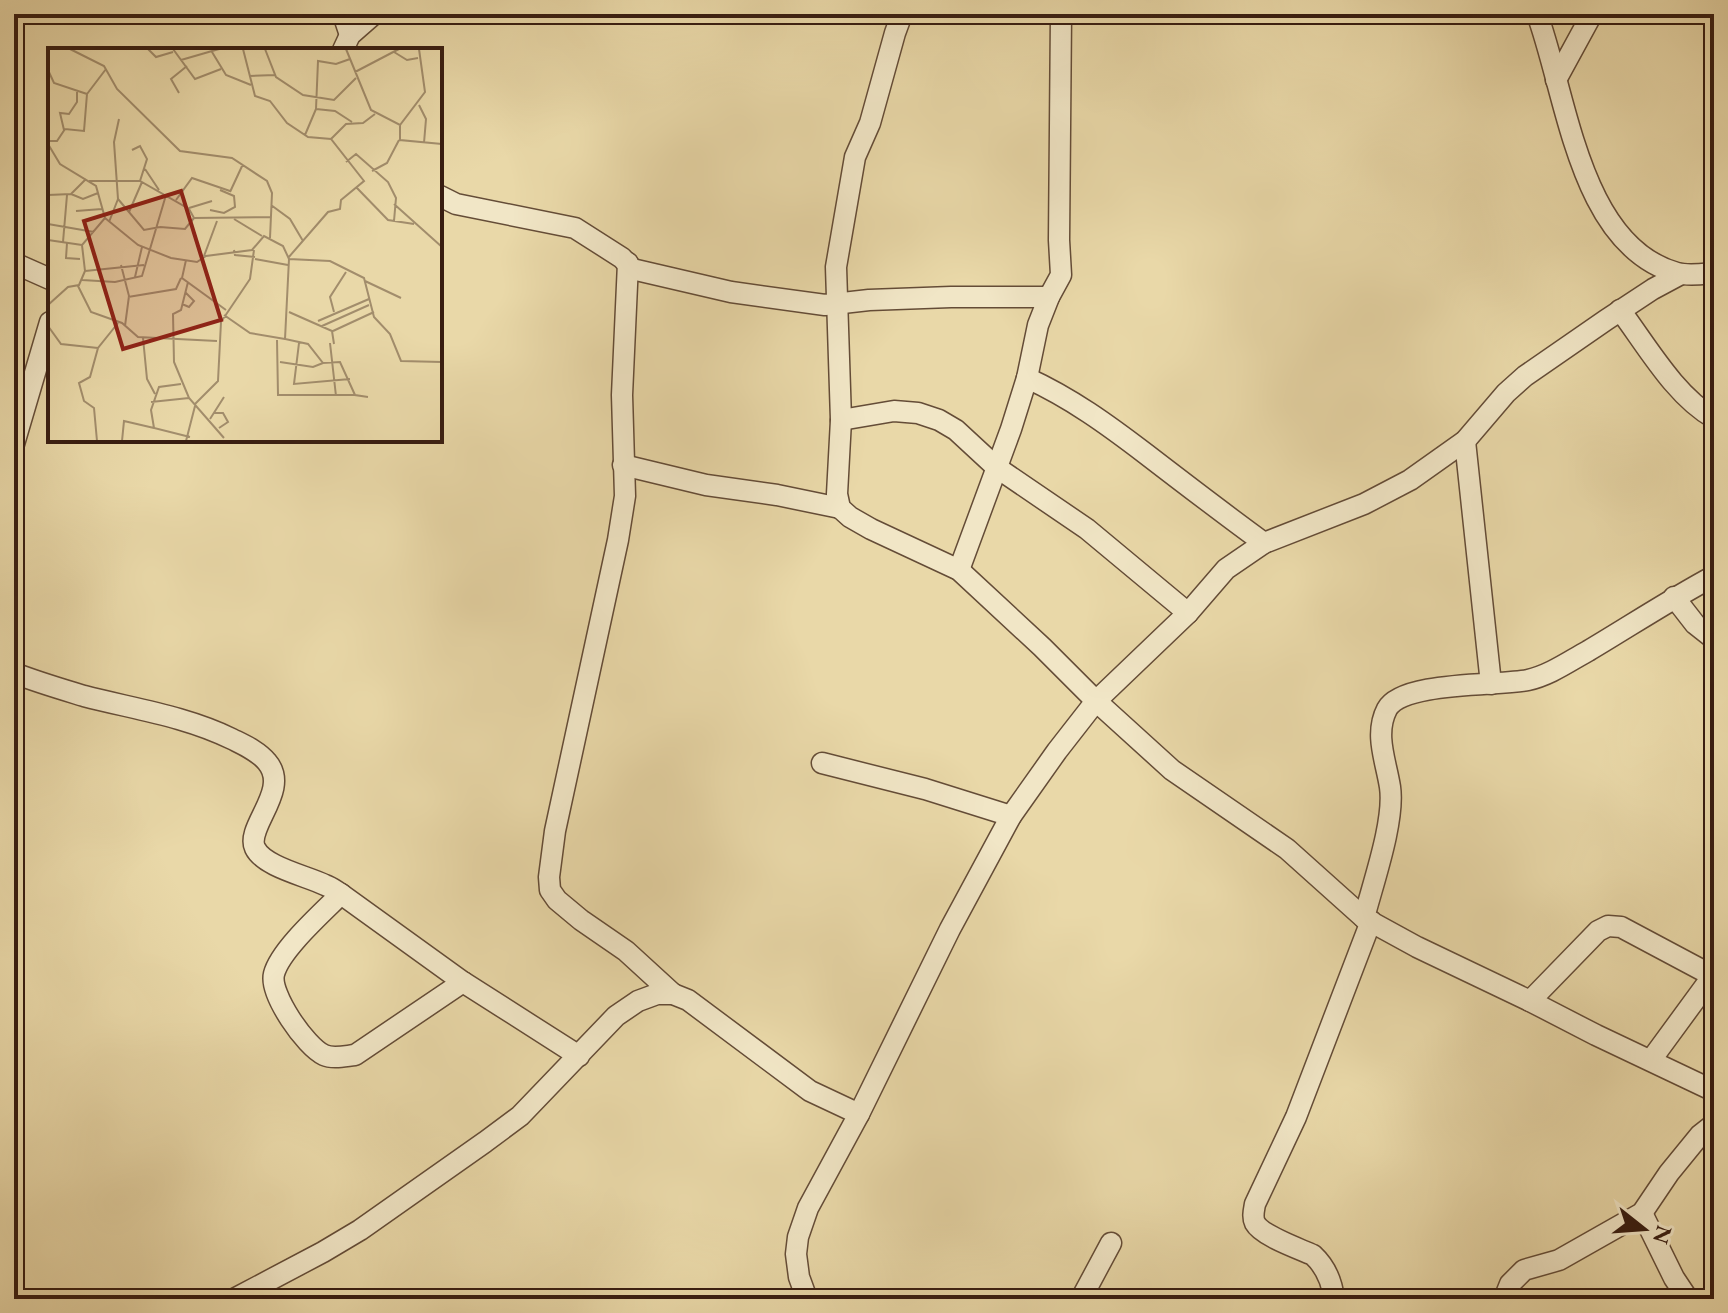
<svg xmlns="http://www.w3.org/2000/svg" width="1728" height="1313" font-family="'EB Garamond',serif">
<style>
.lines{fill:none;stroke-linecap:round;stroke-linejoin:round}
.minor-casing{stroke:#644c37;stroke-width:23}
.minor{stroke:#f1e6c6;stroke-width:20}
.inset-road{fill:none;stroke:#a28d6c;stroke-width:2}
.view{fill:#8f2418;fill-opacity:0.15;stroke:#8f2418;stroke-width:4}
.inset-edge{fill:none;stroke:#381d11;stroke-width:4}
</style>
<rect width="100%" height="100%" fill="#e9d8a8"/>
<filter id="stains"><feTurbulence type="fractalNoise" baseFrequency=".0025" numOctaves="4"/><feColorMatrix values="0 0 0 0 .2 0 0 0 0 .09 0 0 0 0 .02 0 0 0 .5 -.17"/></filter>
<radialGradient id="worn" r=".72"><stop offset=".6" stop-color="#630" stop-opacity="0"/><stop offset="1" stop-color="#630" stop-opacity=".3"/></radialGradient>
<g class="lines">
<!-- minor casing -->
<g class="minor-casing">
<g id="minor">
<path d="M343,14l7,21"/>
<path d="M902,14l-7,19 -25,90 -15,34 -19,110 5,153 -4,74 3,14 10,9 21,12 88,41 83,77 54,54 76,69 115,79 77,69 53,29 113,54 66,34 118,56"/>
<path d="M1537,14c30,81 42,232 140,259 11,3 25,1 37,0"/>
<path d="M343,50l7,-15 24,-21"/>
<path d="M1556,80l36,-66"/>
<path d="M440,196l16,8 119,24 47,30 10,11 99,23 94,13 44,-5 82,-3h98"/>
<path d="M14,263l36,16"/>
<path d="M628,263l-6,132 3,101 -7,44 -63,291 -6,46 1,13 7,10 24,20 45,31 47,43"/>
<path d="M1620,310c27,36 55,86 94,108"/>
<path d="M1027,378c44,20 81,47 119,76 39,30 78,60 118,89"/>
<path d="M841,420l53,-9 24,2 21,7 17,10 40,37 91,62 101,84"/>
<path d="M1465,441l26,243"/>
<path d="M14,444l36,-122"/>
<path d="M623,465l83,20 71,10 63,13"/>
<path d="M959,570l52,-141 16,-51 11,-53 11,-28 12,-22 -2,-35 2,-226"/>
<path d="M1674,597l21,27 19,15"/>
<path d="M14,673c23,9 47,16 70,23 50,13 101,20 148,43 12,6 26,12 35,23 24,28 -22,65 -12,86 9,19 52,28 70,37 6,2 11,6 16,9l122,88 116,74"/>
<path d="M822,763l103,26 86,27"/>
<path d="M341,894c-18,18 -61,56 -67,80 -5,20 32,73 50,81 9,4 21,1 31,0l108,-73"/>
<path d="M1364,918c9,-35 31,-97 26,-131 -4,-26 -16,-53 -3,-78 15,-28 112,-23 141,-29 22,-5 40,-18 60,-29 42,-25 83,-52 126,-75"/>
<path d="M1530,1001l68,-70 10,-5 13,1 92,49"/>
<path d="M1651,1060l63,-86"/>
<path d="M1642,1213l32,65 14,21"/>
<path d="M234,1299l89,-47 37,-22 125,-88 35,-26 96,-100 22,-15 19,-7h16l15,6 122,91 49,23"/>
<path d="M807,1299l-8,-22 -3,-23 2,-17 10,-29 51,-94 91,-185 61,-113 46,-65 39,-50 92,-88 38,-44 38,-26 100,-39 46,-24 55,-39 41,-48 19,-17 81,-56 47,-31 28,-15"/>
<path d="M1081,1299l30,-56"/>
<path d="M1334,1299c-2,-17 -8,-32 -21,-44 -13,-6 -51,-19 -58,-32 -3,-6 -1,-13 0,-19l41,-87 75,-196"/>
<path d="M1504,1299l6,-15 14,-14 35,-10 83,-47 27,-40 31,-38 14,-11"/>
</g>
</g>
<!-- minor -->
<use href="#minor" class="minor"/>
</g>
<!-- overview -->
<g transform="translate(48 48)">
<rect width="394" height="394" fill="#e9d8a8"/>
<path class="inset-road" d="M22,1l34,17 13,23 63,62 52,7 35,23 5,12 -2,45M100,1l8,8 17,-5M125,1l22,30 26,-10M195,1l12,47 15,5 17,22 21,14 23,2 33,42 -23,19 -1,9 -12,3 -40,46M217,1l11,28 27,18 31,5 22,-22M298,1l25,61 29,15 25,-33 -6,-43M164,4l14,23 25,10M346,4l13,8 11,-2M133,12l38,-11M0,22l6,13 33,11M307,24l44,-23M201,28l26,-1M131,45l-8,-14 16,-13M371,57l7,14 -2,24M268,61l19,2 17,11M71,71l-5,23 4,57 26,31 16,-3M352,77v15l42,4M16,82l-4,-17 9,1 8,-12v-10M257,87l11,-26 2,-48 18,3 14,-5M283,91l15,-15 17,-1 12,-9M0,93h9l8,-12 19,2 3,-37 19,-25M0,96l12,20 36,22 9,32 -23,27 3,26 -6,14 -11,2 -20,18M84,102l8,-4 7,13 -7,22M298,114l10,-8 32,28 8,16 -2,23M97,121l14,21M324,123l15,-8 12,-23M41,133h51l49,28 5,9 77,-1M308,139l32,33 26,4M182,144l13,-28M23,146l12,5 15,-6M0,147l23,-1 15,-15M128,152l16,-22 38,13M346,156l48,43M223,157l19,14 13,22M141,160l23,-7M162,162l14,3 11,-6 -1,-11 -14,-6M28,163l26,-2M81,164l13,-30M57,170l33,27 33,13 26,4 9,-6 46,-6 12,-14 19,10 6,13 41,2 34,17 10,39 16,17 11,27 41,1M186,171l28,17M61,174l9,-23M0,176l46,8M112,179l25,2 9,-11M0,192l34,5M15,194l4,-47M19,195l-1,15 14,1M186,202l1,5 20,2M156,208l13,-35M207,211l33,6M241,211l-4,80 23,5 15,19 17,-1 15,33 13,2M138,212l-4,18 44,32M73,217l8,31 -4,30M37,223l59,-6M87,229l7,-30M34,232l33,2 27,-6 24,-81M317,233l36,17M140,234l-7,28 -8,4 1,48 15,36 35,40M30,238l13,26 31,11 16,14 79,4M80,249l48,-8 5,-11M134,256l7,3 5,-6 -8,-8M241,264l43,19 2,13M286,264l-4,-15 16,-25M176,267l26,18 35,6M270,273l51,-22M0,278l13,18 37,4M274,278l47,-21M285,283l41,-19M95,290l4,41 8,15M229,292l1,55h77M251,295l-5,41 56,-5M282,295l6,53M232,314l33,5 10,-4M133,336l-22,3 -8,23 3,18 36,9M103,354l38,-4M146,357l24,-24 3,-59 29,-43 4,-29M166,365h9l5,9 -9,6M162,371l14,-22M49,393l-3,-33 -10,-7 -5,-18 11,-6 8,-29 20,-25M74,393l2,-20 30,7M138,393l9,-35"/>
<path class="view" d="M133,143l40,129 -98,29 -39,-128z"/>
<rect width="394" height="394" class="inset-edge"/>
</g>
<!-- margin -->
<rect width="1728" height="1313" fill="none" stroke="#e9d8a8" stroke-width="48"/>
<rect x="16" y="16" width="1696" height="1281" fill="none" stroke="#381d11" stroke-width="4"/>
<rect x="24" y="24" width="1680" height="1265" fill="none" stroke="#381d11" stroke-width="2"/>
<!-- north arrow -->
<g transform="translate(1644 1229) rotate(107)" stroke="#f1e6c6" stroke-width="6" paint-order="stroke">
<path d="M0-6L14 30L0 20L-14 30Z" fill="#381d11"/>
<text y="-12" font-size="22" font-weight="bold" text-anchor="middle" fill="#381d11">N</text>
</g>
<rect width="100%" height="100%" filter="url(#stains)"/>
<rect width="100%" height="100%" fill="url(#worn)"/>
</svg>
